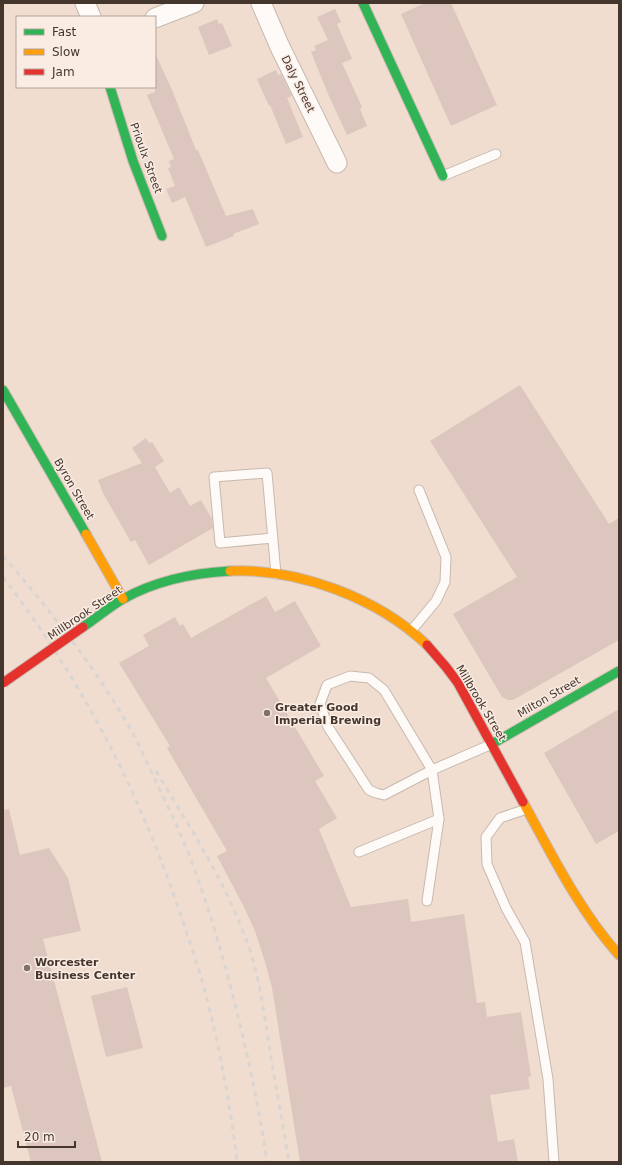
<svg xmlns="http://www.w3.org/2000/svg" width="622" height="1165" font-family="'DejaVu Sans',sans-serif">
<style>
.building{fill:#dcc6be}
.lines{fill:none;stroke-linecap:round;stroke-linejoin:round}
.lane-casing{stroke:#c7b9ae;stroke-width:11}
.street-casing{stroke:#c7b9ae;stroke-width:21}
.fast-casing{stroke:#c7b9ae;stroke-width:11}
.slow-casing{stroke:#c7b9ae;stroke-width:11}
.jam-casing{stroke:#c7b9ae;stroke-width:11}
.lane{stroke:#fdfaf8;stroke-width:9}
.street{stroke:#fdfaf8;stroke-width:19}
.fast{stroke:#30b455;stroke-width:9}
.slow{stroke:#ff9f0a;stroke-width:9}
.jam{stroke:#e5322d;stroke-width:9}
.rail{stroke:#dbd5d2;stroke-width:3;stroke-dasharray:5 5;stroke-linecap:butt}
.jam-bridge-casing{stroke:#c7b9ae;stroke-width:11;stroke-linecap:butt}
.jam-bridge{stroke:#e5322d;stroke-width:9}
.poi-dot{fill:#807066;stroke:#faece3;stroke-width:1.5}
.labels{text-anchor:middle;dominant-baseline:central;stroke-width:3;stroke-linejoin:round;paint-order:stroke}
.street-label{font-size:11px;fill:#44362d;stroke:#faece3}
.poi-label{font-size:11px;font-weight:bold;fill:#44362d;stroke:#faece3;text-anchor:start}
</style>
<rect width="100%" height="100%" fill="#f0ddd0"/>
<!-- building -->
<g class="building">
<path d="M425,3h26l46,102 -46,21 -50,-112z"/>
<path d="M335,9l6,13 -4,2 15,35 -10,4 20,44 -2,2 7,17 -20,9 -19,-41 -17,-42 5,-2 -2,-4 14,-6 -11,-23z"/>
<path d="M217,19l2,5 3,-1 10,23 -23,9 -11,-28z"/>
<path d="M155,53l17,37 24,60h2l28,66 27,-7 6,15 -26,10 1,2 -28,11 -21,-50 -13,6 -6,-14 9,-3 -7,-18 3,-1 -2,-6 5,-2 -27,-64 8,-3z"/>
<path d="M276,70l2,5 3,-1 11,22 -5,2 16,39 -17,7 -16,-39 -1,1 -12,-27z"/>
<path d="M520,385l89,139 10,-6v122l-106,60h-5l-6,-3 -49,-83 64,-37 -87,-136z"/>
<path d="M146,438l3,5 3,-1 12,19 -9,6 15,26 9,-6 11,19 11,-6 11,19 1,9 -64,37 -14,-25 -4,2 -28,-49 -5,-13 44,-17 -10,-15z"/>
<path d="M266,596l9,16 20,-11 26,45 -55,32 58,98 -9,5 22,37 -18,11 32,78 57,-8 3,23 53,-8 13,89 8,-1 2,15 34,-5 10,64 -3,1 2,12 -40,6 8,47 16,-3 4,23h-218l-28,-174 -7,-26 -10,-31 -11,-24 -27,-51 10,-5 -60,-103 3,-2 -51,-83 30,-17 -6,-11 32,-18 5,9 3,-2 8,14z"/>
<path d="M619,709v122l-23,13 -52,-91z"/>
<path d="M9,809l11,46 29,-7 19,30 13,53 -38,8 59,223h-71l-20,-76 -8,2v-278z"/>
<path d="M127,987l16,61 -37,9 -15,-61z"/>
</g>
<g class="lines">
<!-- lane casing -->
<g class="lane-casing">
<g id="lane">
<path d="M443,176l53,-22"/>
<path d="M273,538l-53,5 -6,-66 53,-4 9,101"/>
<path d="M411,631l25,-30 9,-19 1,-25 -27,-67"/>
<path d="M350,676l19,2 15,12 48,80 -48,25 -8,-2 -7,-3 -41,-63 -8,-23 7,-19z"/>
<path d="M527,809l-27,9 -14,19 1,27 19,44 19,34 23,137 6,83"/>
<path d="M359,852l80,-33 -7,-49 60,-26"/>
<path d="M427,901l12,-82"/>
</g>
</g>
<!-- street casing -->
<g class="street-casing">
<g id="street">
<path d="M85,3l6,14"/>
<path d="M261,3l19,44 57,116"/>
<path d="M155,18l39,-15"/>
</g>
</g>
<!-- fast casing -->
<g class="fast-casing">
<g id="fast">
<path d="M363,3l80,173"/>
<path d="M110,87l23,74 29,75"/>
<path d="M3,390l83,144"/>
<path d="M83,627c14,-9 26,-20 40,-28 32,-18 70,-26 107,-28"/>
<path d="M492,744l127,-73"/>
</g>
</g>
<!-- slow casing -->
<g class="slow-casing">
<g id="slow">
<path d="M86,534l37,65"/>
<path d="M230,571c68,-3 148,27 197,74"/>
<path d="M523,802c29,53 56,108 96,153"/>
</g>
</g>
<!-- jam casing -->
<g class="jam-casing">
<path id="jam" d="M427,645l19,22 12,16 65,119"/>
</g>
<!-- lane -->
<use href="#lane" class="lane"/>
<!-- street -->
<use href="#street" class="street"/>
<!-- fast -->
<use href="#fast" class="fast"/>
<!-- slow -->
<use href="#slow" class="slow"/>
<!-- jam -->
<use href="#jam" class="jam"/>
<!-- rail -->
<g class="rail">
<path d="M3,556c47,54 92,111 128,174 9,16 16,34 25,51 6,15 14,29 20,43 22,49 38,101 52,153 16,61 30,122 39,185"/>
<path d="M3,577c57,75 108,161 144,249 12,27 22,55 32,84 11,33 23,66 31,101 12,50 21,100 27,151"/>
<path d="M156,771c32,53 66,105 88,163 15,37 20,78 26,118 6,36 13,73 19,110"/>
</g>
<!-- jam-bridge casing -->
<g class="jam-bridge-casing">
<path id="jam-bridge" d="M3,683l80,-56"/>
</g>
<!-- jam-bridge -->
<use href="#jam-bridge" class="jam-bridge"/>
</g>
<!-- markers -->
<g class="poi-dot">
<circle cx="267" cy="713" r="4"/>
<circle cx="27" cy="968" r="4"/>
</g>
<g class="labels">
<!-- street labels -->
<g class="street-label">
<text transform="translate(298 84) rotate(64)">Daly Street</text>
<text transform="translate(146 158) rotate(70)">Prioulx Street</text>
<text transform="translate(74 489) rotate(60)">Byron Street</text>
<text transform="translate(85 613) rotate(-34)">Millbrook Street</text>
<text transform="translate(549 697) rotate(-30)">Milton Street</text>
<text transform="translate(481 703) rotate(59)">Millbrook Street</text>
</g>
<!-- poi labels -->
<g class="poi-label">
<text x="275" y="707">Greater Good<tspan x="275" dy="13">Imperial Brewing</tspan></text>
<text x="35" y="962">Worcester<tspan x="35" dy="13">Business Center</tspan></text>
</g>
</g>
<!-- border -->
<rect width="622" height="1165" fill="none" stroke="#44362d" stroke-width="8"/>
<!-- legend -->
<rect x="16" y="16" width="140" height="72" fill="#faece3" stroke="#b1a39a"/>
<rect x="24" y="29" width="20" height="6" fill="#30b455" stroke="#b1a39a"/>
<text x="52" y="36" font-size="12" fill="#44362d">Fast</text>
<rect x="24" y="49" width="20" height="6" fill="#ff9f0a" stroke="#b1a39a"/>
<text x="52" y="56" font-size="12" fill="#44362d">Slow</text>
<rect x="24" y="69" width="20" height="6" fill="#e5322d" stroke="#b1a39a"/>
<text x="52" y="76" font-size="12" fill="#44362d">Jam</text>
<!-- scale -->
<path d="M18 1141v6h57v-6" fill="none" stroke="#44362d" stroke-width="2"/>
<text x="24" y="1141" font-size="12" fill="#44362d" stroke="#faece3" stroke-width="3" paint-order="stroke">20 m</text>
</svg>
